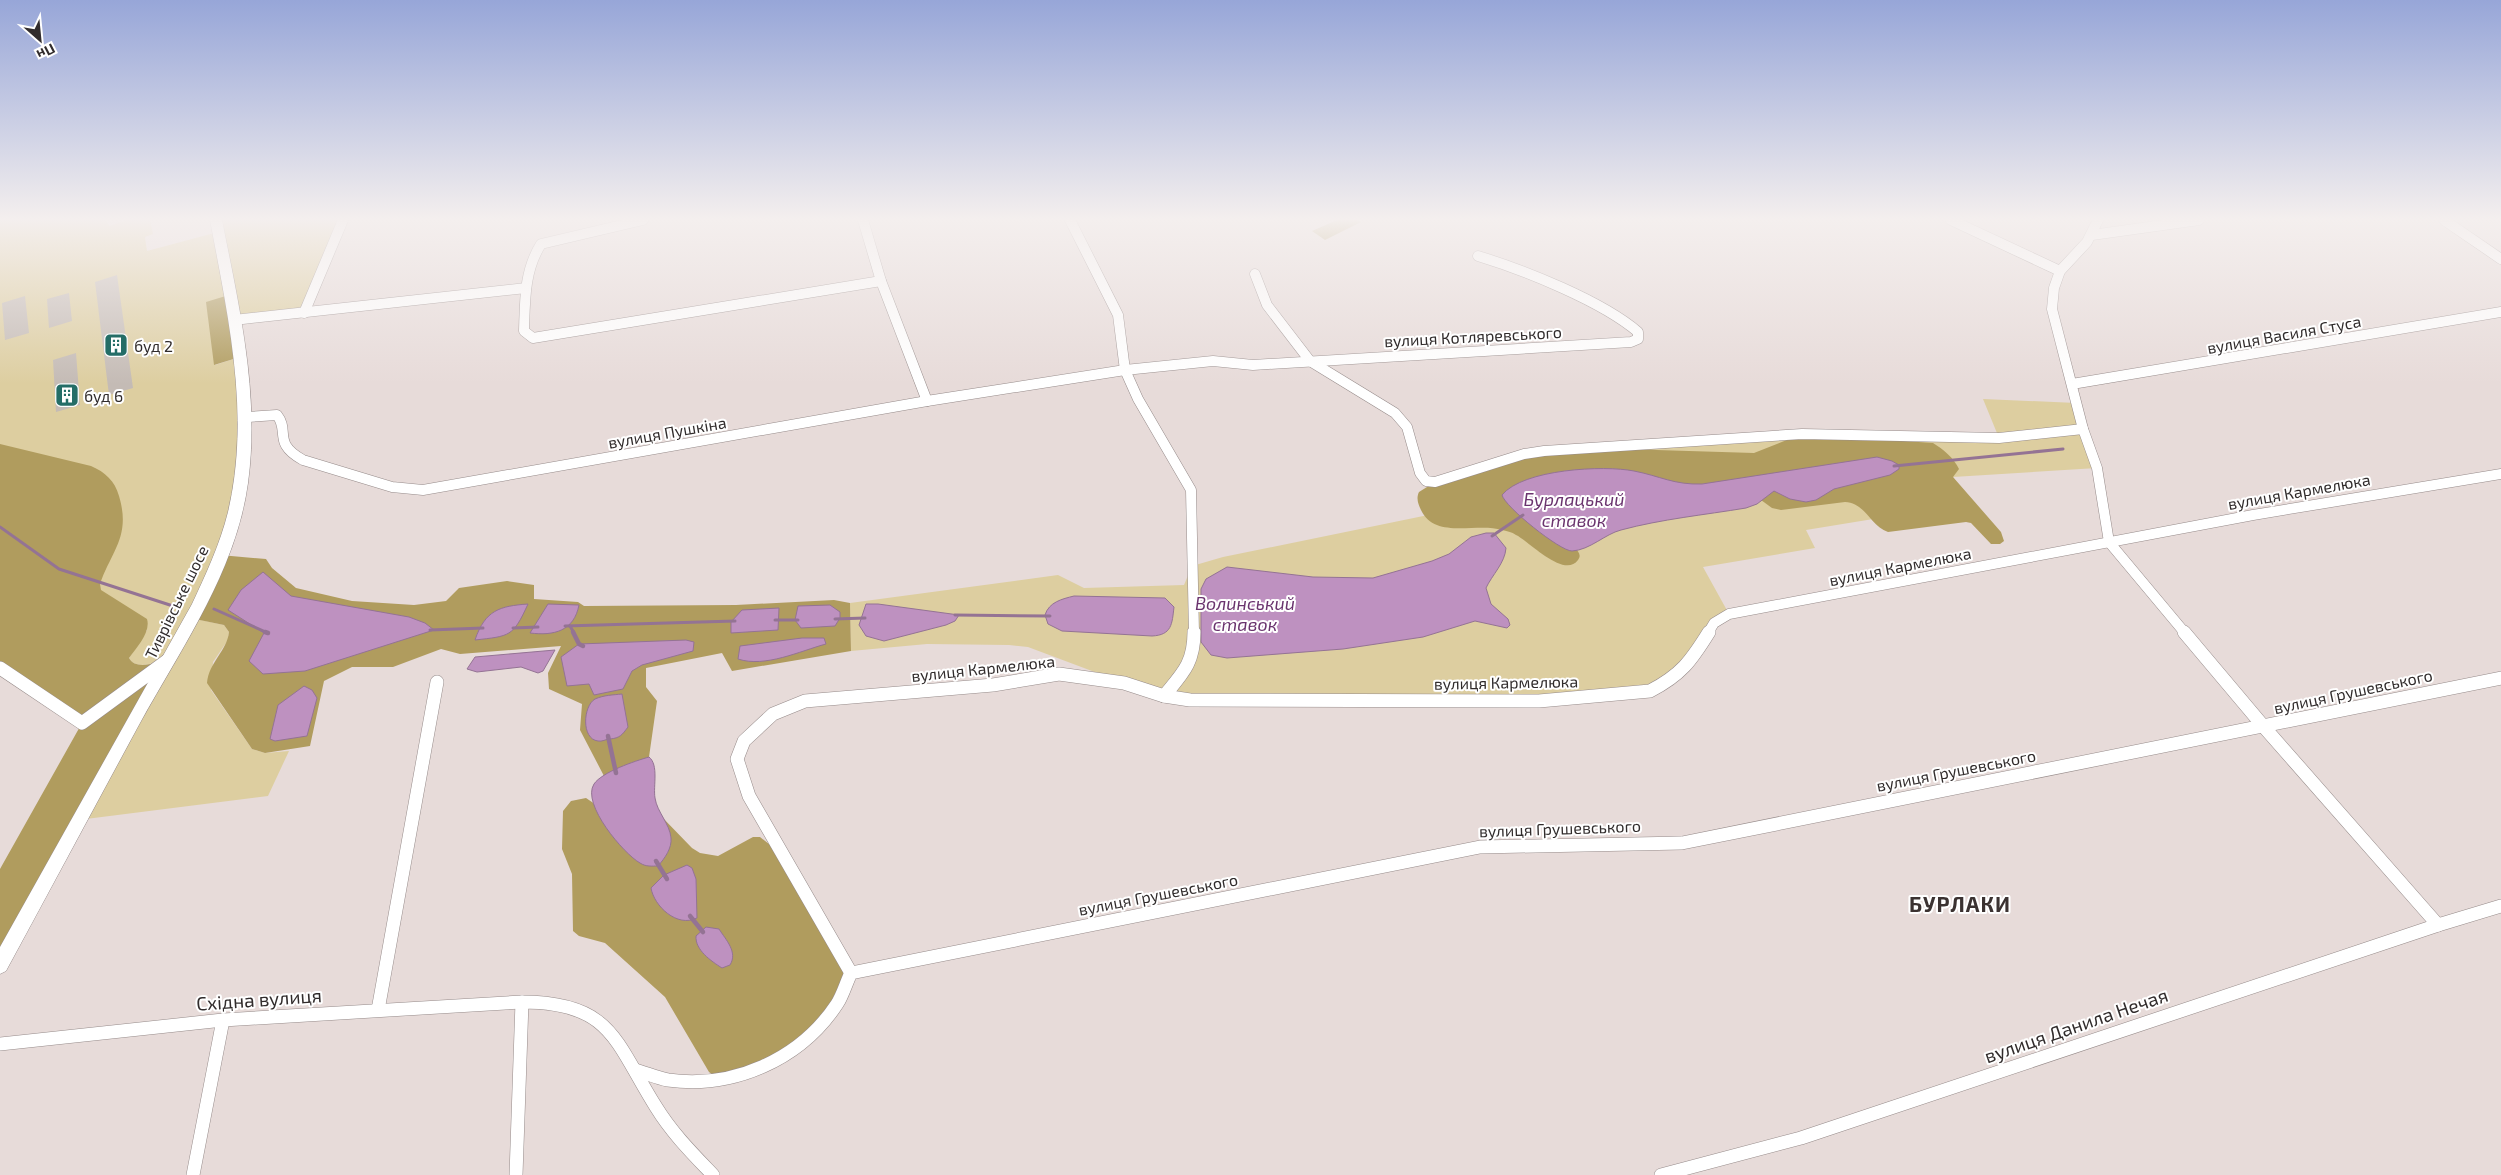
<svg xmlns="http://www.w3.org/2000/svg" width="2501" height="1175" font-family="'Exo 2',sans-serif">
<style>
.green{fill:#ddcea0}
.forest{fill:#b09c5e}
.water{fill:#be91c0;stroke:#947394}
.lines{fill:none;stroke-linecap:round;stroke-linejoin:round}
.stream-far1{stroke:#947394;stroke-width:3}
.stream{stroke:#947394;stroke-width:4.5}
.building{fill:#c4bbb5}
.minor-far1-casing{stroke:#968b8a;stroke-width:11}
.minor-casing{stroke:#968b8a;stroke-width:14}
.major-casing{stroke:#968b8a;stroke-width:1}
.minor-far1{stroke:#fff;stroke-width:10}
.minor{stroke:#fff;stroke-width:13}
.major{fill:#fff;fill-rule:evenodd}
.labels{text-anchor:middle;dominant-baseline:central;stroke-width:4;stroke-linejoin:round;paint-order:stroke}
.street-label{font-size:16px;fill:#312c2c;stroke:#fff}
.poi-label{font-size:16px;fill:#312c2c;stroke:#fff;text-anchor:start}
.water-label{font-size:18px;font-style:italic;fill:#6a336e;stroke:#fff}
.near-street-label{font-size:19px;fill:#312c2c;stroke:#fff}
.district-label{font-size:21px;font-weight:bold;letter-spacing:1px;fill:#3b3231;stroke:#fff}
</style>
<rect width="100%" height="100%" fill="#e7dbd9"/>
<!-- green -->
<g class="green">
<path d="M0,220h106l3,6 19,-6h22l3,14 -8,3 2,14 71,-19 -2,-12h127l-39,93 -70,7 -19,45 25,-8 1,128 -50,133 33,7 5,7 -1,8 -15,22 -2,28 41,59 13,4 24,-2 -21,45 -190,24 89,-160c-12,2 -31,11 -38,-2l18,-28 -147,-65z"/>
<path d="M1983,399l93,4 21,65 -144,9 18,26 -165,27 9,18 -112,19 26,47 -8,4 -44,58 -48,18 -439,6 -66,-17 -96,-36 -19,-2 -82,-1 -76,7 -1,-48 208,-28 26,13 100,-3 8,-19 31,-9 215,-44 86,-59 278,-20 197,4z"/>
</g>
<!-- forest -->
<g class="forest">
<path d="M1337,220h20l4,2 -36,18 -13,-9z"/>
<path d="M229,295l11,62 -26,8 -8,-63z"/>
<path d="M1802,434l131,9c10,6 21,15 26,26l-6,8 48,55 3,9 -4,3h-9l-20,-21 -5,-1 -78,10c-18,-6 -22,-29 -43,-30l-64,8 -9,-2 -11,-8 -42,-17 -35,2 -110,62c4,4 8,8 4,13 -14,19 -49,-19 -62,-25 -4,-3 -10,-4 -14,-5 -25,-8 -67,10 -81,-20 -3,-6 -5,-12 -2,-18l16,-10 89,-28 100,-5 130,4z"/>
<path d="M0,444l91,22c14,6 24,15 28,30 12,40 -7,54 -19,88l1,6 46,29c4,13 -10,28 -18,39 7,13 27,4 39,2l-168,305v-96l82,-146 -82,-54z"/>
<path d="M220,555l46,4 6,9 24,20 56,13 62,4 32,-4 13,-13 48,-7 27,4v14l44,3 6,4 152,-1 98,-5 16,3 1,48 -119,20 -10,-18 -76,15v19l11,14 -8,56 -45,19 -24,-46 2,-26 -33,-15 -1,-16 13,-27 -101,8 -19,-5 -48,18h-41l-28,14 -14,65 -45,7 -13,-4 -45,-66c2,-21 20,-32 22,-51l-5,-7 -34,-7z"/>
<path d="M586,798l81,55 4,-17 -11,-21 32,33 8,5 18,3 35,-19h7l24,19 67,117 -48,70 -83,37 -11,-8 -44,-75 -60,-54 -26,-7 -6,-5 -1,-57 -10,-25 1,-38 8,-10z"/>
</g>
<!-- water -->
<g class="water">
<path d="M1877,457l15,4 7,4v4l-9,6 -56,14 -18,11 -10,2 -16,-3 -16,-8 -17,13 -11,4c-42,7 -84,11 -125,22 -16,4 -31,20 -49,21 -12,0 -67,-44 -70,-56 21,-26 102,-30 132,-24 26,5 40,14 68,13z"/>
<path d="M1486,533h8l12,15c-1,15 -14,27 -20,40l5,16 17,15 2,6 -3,3 -32,-7 -52,16 -80,12 -116,9 -16,-3 -10,-13v-53l5,-10 21,-12 86,10 60,1 59,-17 17,-7 22,-17z"/>
<path d="M263,572l28,24 118,21 16,6 9,7 -129,41 -42,3 -14,-13 15,-28 -36,-23 13,-20z"/>
<path d="M1074,596l91,2 9,9c-2,17 -2,28 -22,29l-90,-5 -14,-7 -3,-9c4,-13 17,-16 29,-19z"/>
<path d="M528,604c-15,33 -18,32 -53,36 10,-30 25,-34 53,-36z"/>
<path d="M548,604l31,1c-5,26 -25,31 -49,28z"/>
<path d="M866,604h12l81,11 -4,6 -9,4 -62,16 -18,-5 -7,-11z"/>
<path d="M830,605l10,7v6l-5,8 -34,2 -6,-8 3,-14z"/>
<path d="M779,608l-1,22 -47,3v-11l11,-12z"/>
<path d="M802,638h22l2,6c-26,7 -61,24 -88,15l2,-13z"/>
<path d="M686,640l8,2 -1,9 -51,14 -10,6 -9,18 -29,6 -5,-11 -22,2 -6,-29 18,-13z"/>
<path d="M555,650l-12,21 -5,2 -17,-6 -44,5 -10,-3 8,-12z"/>
<path d="M304,686l8,4 5,8 -10,38 -32,5 -5,-2 8,-34z"/>
<path d="M622,694l6,33c-6,8 -8,11 -18,12 -4,0 -8,3 -12,2 -17,-2 -15,-35 -3,-42 9,-4 18,-4 27,-5z"/>
<path d="M649,757c10,8 4,29 6,41 2,14 15,26 16,40 1,10 -6,20 -13,28 -6,0 -12,1 -18,-3 -16,-9 -59,-59 -46,-79 8,-12 41,-23 55,-27z"/>
<path d="M687,865l5,3 4,11 1,39c-20,10 -43,-12 -46,-30l13,-13z"/>
<path d="M706,927l13,2c7,11 19,23 11,36l-8,3c-11,-7 -27,-18 -26,-32z"/>
</g>
<g class="lines">
<!-- stream-far1 -->
<g class="stream-far1">
<path d="M1894,466l169,-17"/>
<path d="M0,527l59,42 114,37"/>
<path d="M1492,536l31,-21"/>
<path d="M214,609l54,24"/>
<path d="M955,615l95,1"/>
<path d="M835,619l30,-1"/>
<path d="M775,620h23"/>
<path d="M565,626l170,-5"/>
<path d="M570,626l4,7"/>
<path d="M513,628l25,-1"/>
<path d="M430,630l53,-2"/>
</g>
<!-- stream -->
<g class="stream">
<path d="M265,632l3,1"/>
<path d="M573,632l6,12 4,2"/>
<path d="M608,736l8,37"/>
<path d="M656,861l11,18"/>
<path d="M690,916l13,16"/>
</g>
</g>
<!-- building -->
<g class="building">
<path d="M117,275l16,113 -24,7 -14,-113z"/>
<path d="M69,293l3,28 -23,7 -2,-29z"/>
<path d="M25,296l4,37 -24,7 -3,-37z"/>
<path d="M76,353l4,52 -24,7 -3,-52z"/>
</g>
<g class="lines">
<!-- minor-far1 casing -->
<g class="minor-far1-casing">
<g id="minor-far1">
<path d="M643,220l-102,24c-17,27 -16,57 -17,87l9,7 348,-57"/>
<path d="M863,220l18,61 46,120"/>
<path d="M1070,220l48,95 7,55 13,29 53,91 3,143"/>
<path d="M1951,220l109,51"/>
<path d="M2098,220l-11,22 -27,29 -6,17 -2,21 31,120 14,39 12,74 76,91"/>
<path d="M2444,220l57,39"/>
<path d="M2092,235l107,-15"/>
<path d="M1255,274l12,31 43,56 85,52 12,14 13,46 6,8 9,1 89,-28 20,-3 258,-17 197,4 84,-9"/>
<path d="M304,313l39,-93"/>
<path d="M234,320l292,-32"/>
<path d="M2072,384l429,-72"/>
<path d="M247,417l30,-2c13,16 -5,28 26,45l89,27 31,3 504,-89 198,-31 88,-9 40,4 378,-23 7,-3v-7c-36,-31 -114,-62 -160,-76"/>
<path d="M1708,633l6,-10 15,-9 524,-99 248,-41"/>
</g>
</g>
<!-- minor casing -->
<g class="minor-casing">
<g id="minor">
<path d="M2184,632l80,95 174,198"/>
<path d="M0,668l82,55 86,-63"/>
<path d="M1164,696c19,-23 30,-33 30,-64"/>
<path d="M851,973l-102,-177 -12,-37 7,-18 29,-27 32,-13 188,-16 66,-11 65,9 40,13 26,4 349,1 111,-10c31,-16 41,-30 59,-59"/>
<path d="M378,1010l59,-328"/>
<path d="M0,1044l223,-24 299,-18c90,0 93,40 134,105 16,26 36,46 57,68"/>
<path d="M635,1070c11,3 22,8 33,10 65,9 132,-20 169,-76 6,-9 9,-21 14,-31l629,-126 202,-4 819,-165"/>
<path d="M193,1175l30,-155"/>
<path d="M516,1175l6,-173"/>
<path d="M1661,1175l140,-37 637,-213 63,-19"/>
</g>
</g>
<!-- major casing -->
<g class="major-casing">
<path id="major" d="M210,220h12c17,86 38,174 26,263 -12,88 -66,164 -108,240 -45,83 -89,165 -134,248l-6,3v-27l192,-343c14,-30 28,-60 36,-92 23,-98 0,-195 -18,-292z"/>
</g>
<!-- minor-far1 -->
<use href="#minor-far1" class="minor-far1"/>
<!-- minor -->
<use href="#minor" class="minor"/>
<!-- major -->
<use href="#major" class="major"/>
</g>
<!-- sky -->
<linearGradient id="sky" x2="0" y2="1"><stop stop-color="#97a6d8"/><stop offset="0.57" stop-color="#f4efee"/><stop offset="1" stop-color="#f4efee" stop-opacity="0"/></linearGradient>
<rect width="2501" height="384" fill="url(#sky)"/>
<!-- icons -->
<defs>
<g id="building-square" transform="scale(1.25)"><rect x="-9" y="-9" width="18" height="18" rx="4" fill="#246d67" stroke="#fff"/><path d="M-4-6H4V6H1V3H-1V6H-4ZM-2.5-4.3h1.7v1.8h-1.7ZM.8-4.3h1.7v1.8H.8ZM-2.5-1h1.7V.8h-1.7ZM.8-1h1.7V.8H.8Z" fill="#fff"/></g>
</defs>
<g fill-rule="evenodd">
<use href="#building-square" x="116" y="345"/>
<use href="#building-square" x="67" y="395"/>
</g>
<g class="labels">
<!-- street labels -->
<g class="street-label">
<text transform="translate(2284 334) rotate(-10)">вулиця Василя Стуса</text>
<text transform="translate(1473 336) rotate(-3)">вулиця Котляревського</text>
<text transform="translate(667 432) rotate(-10)">вулиця Пушкіна</text>
<text transform="translate(2299 491) rotate(-10)">вулиця Кармелюка</text>
<text transform="translate(1900 566) rotate(-11)">вулиця Кармелюка</text>
<text transform="translate(176 602) rotate(-64)">Тиврівське шосе</text>
<text transform="translate(983 668) rotate(-6)">вулиця Кармелюка</text>
<text transform="translate(1506 682) rotate(-1)">вулиця Кармелюка</text>
<text transform="translate(2353 691) rotate(-12)">вулиця Грушевського</text>
<text transform="translate(1956 770) rotate(-11)">вулиця Грушевського</text>
<text transform="translate(1560 828) rotate(-2)">вулиця Грушевського</text>
<text transform="translate(1158 894) rotate(-11)">вулиця Грушевського</text>
</g>
<!-- poi labels -->
<g class="poi-label">
<text x="134" y="345">буд 2</text>
<text x="84" y="395">буд 6</text>
</g>
<!-- water labels -->
<g class="water-label">
<text x="1574" y="499">Бурлацький<tspan x="1574" dy="21">ставок</tspan></text>
<text x="1245" y="603">Волинський<tspan x="1245" dy="21">ставок</tspan></text>
</g>
<!-- near-street labels -->
<g class="near-street-label">
<text transform="translate(259 999) rotate(-4)">Східна вулиця</text>
<text transform="translate(2076 1025) rotate(-19)">вулиця Данила Нечая</text>
</g>
<!-- district labels -->
<g class="district-label">
<text x="1960" y="903">БУРЛАКИ</text>
</g>
</g>
<!-- north arrow -->
<g transform="translate(40 40) rotate(153)" stroke="#ffffff" stroke-width="4" paint-order="stroke">
<path d="M0-4L9 19L0 12L-9 19Z" fill="#312c2c"/>
<text y="-8" font-size="14" font-weight="bold" text-anchor="middle" fill="#312c2c">Пн</text>
</g>
</svg>
